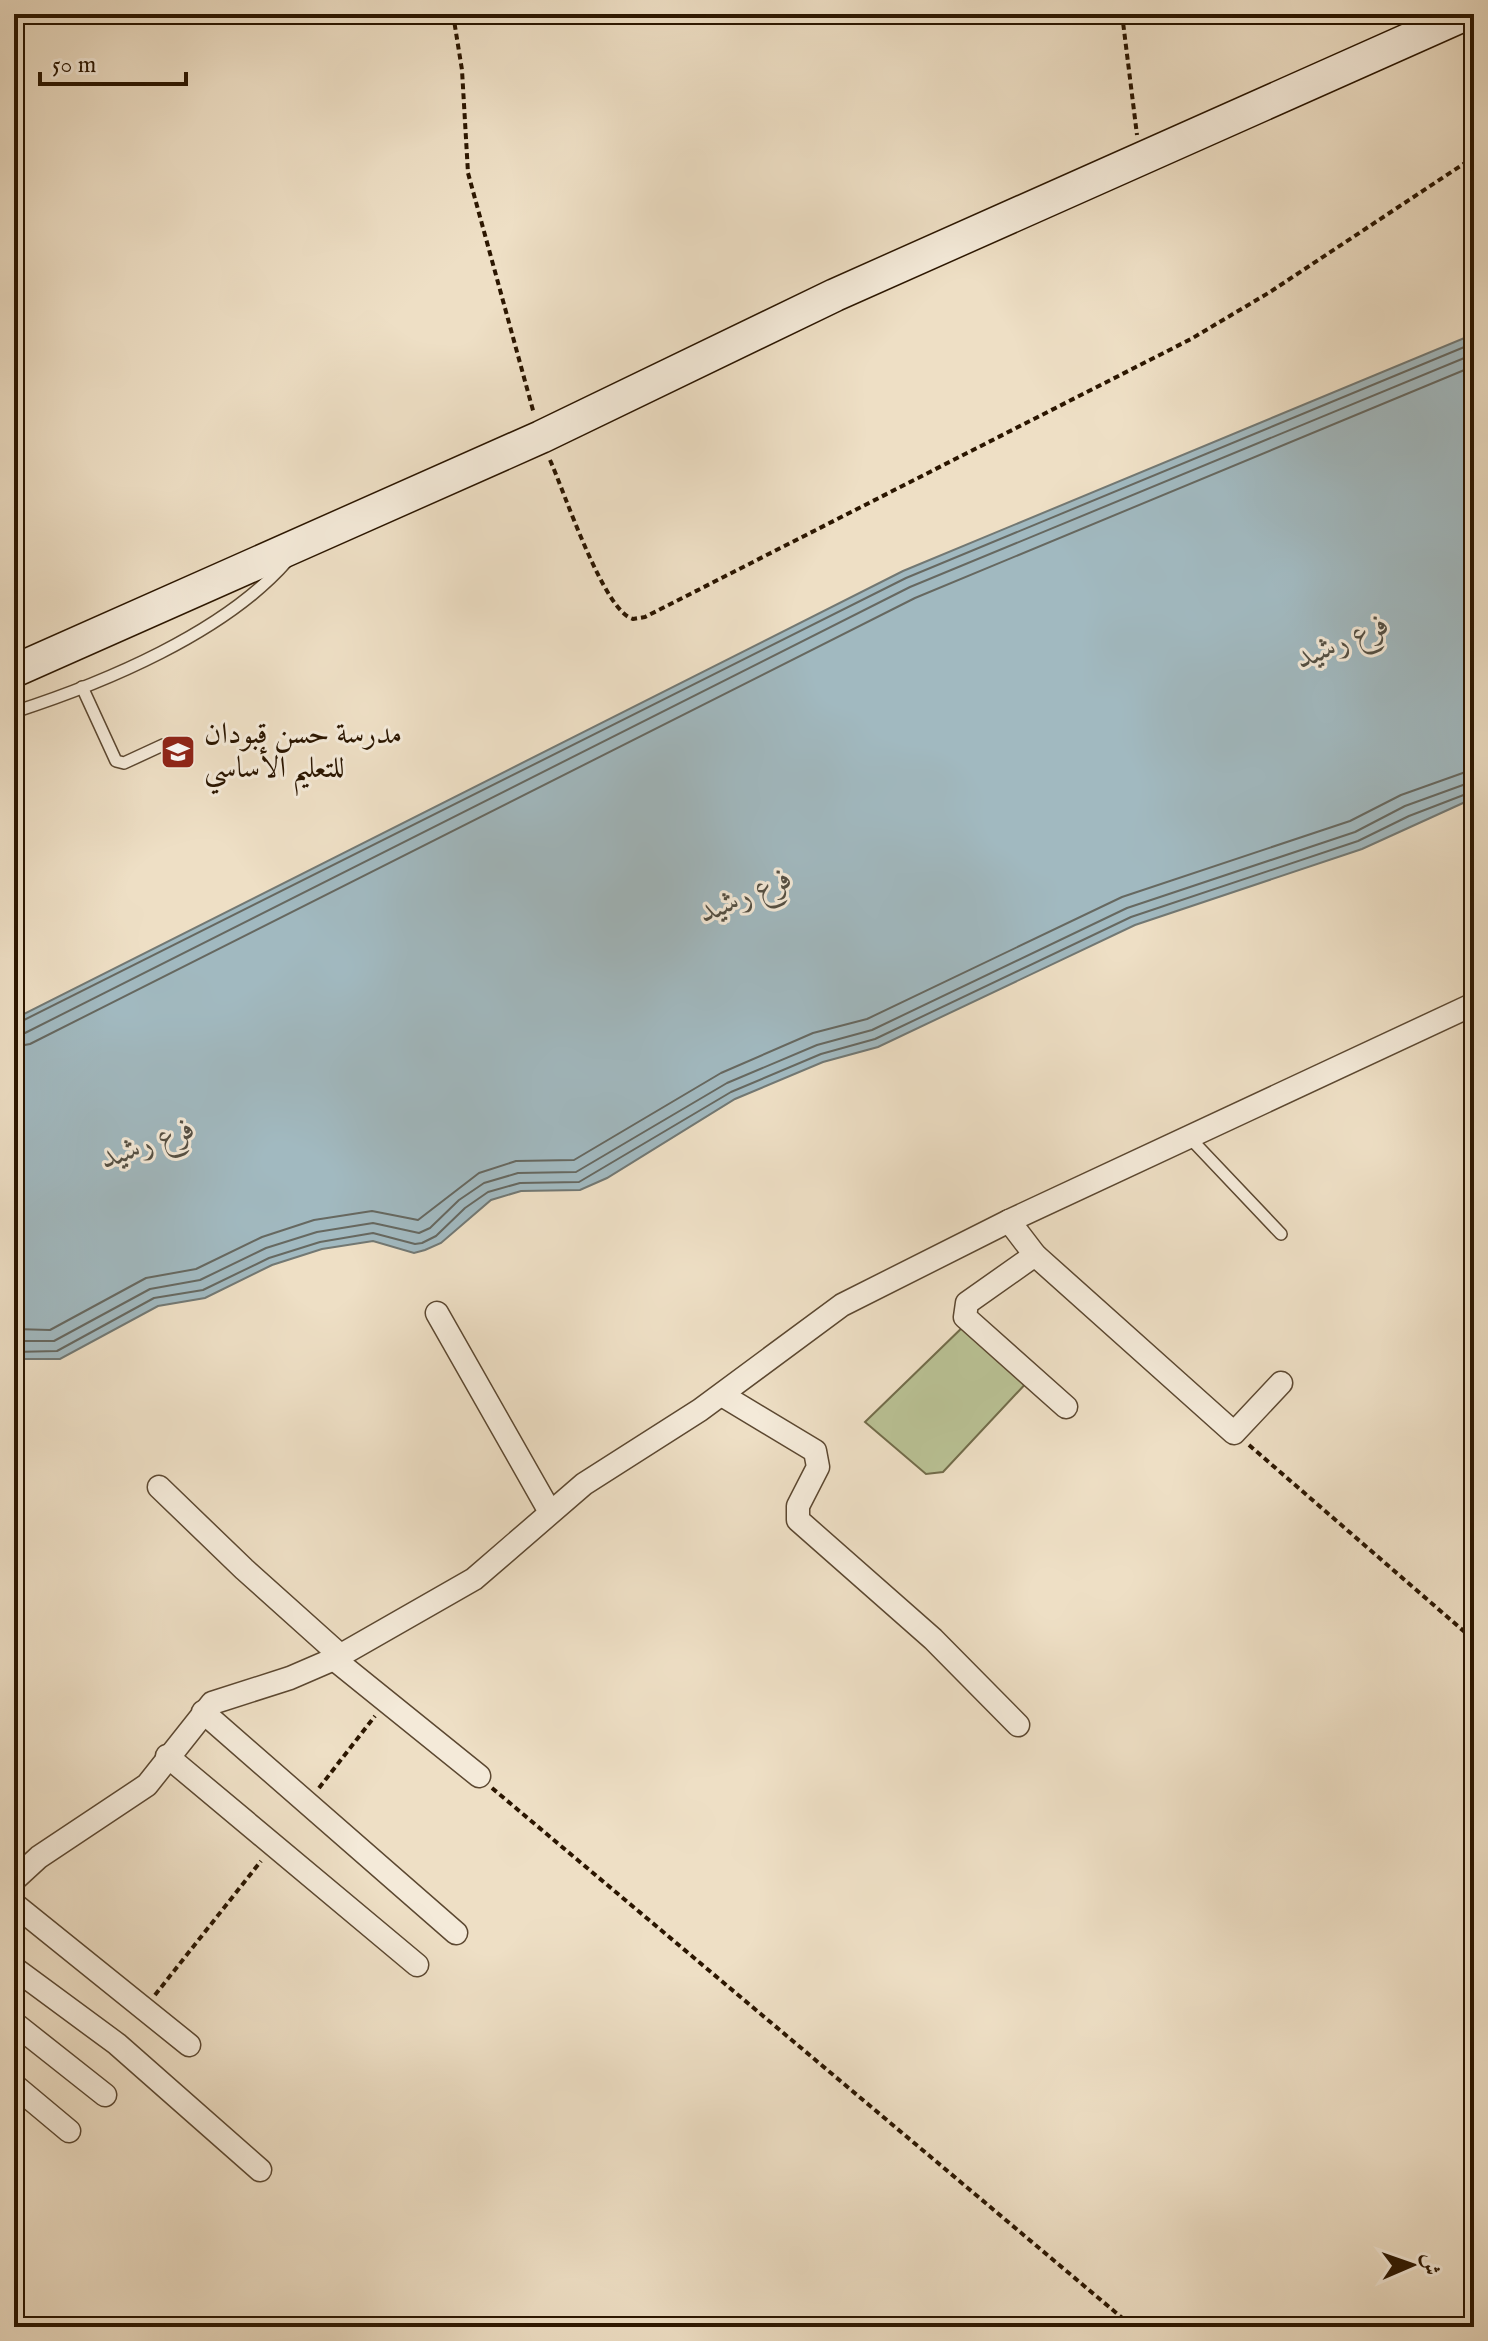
<svg xmlns="http://www.w3.org/2000/svg" width="1488" height="2341" font-family="'IM FELL English',Amiri,serif">
<style>
.green{fill:#b9c194;stroke:#726c4a;stroke-width:2}
.water{fill:#a1b9c0;stroke:#727873;stroke-width:2}
.lines{fill:none;stroke-linecap:round;stroke-linejoin:round}
.shore{stroke:#666860;stroke-width:2}
.lane-casing{stroke:#5c4831;stroke-width:14}
.street-casing{stroke:#5c4831;stroke-width:25}
.secondary-casing{stroke:#2b1600;stroke-width:35}
.path{stroke:#2b1600;stroke-width:4;stroke-dasharray:6 4;stroke-linecap:butt}
.lane{stroke:#f4ead9;stroke-width:11}
.street{stroke:#f4ead9;stroke-width:22}
.secondary{stroke:#f4ead9;stroke-width:32}
.labels{text-anchor:middle;dominant-baseline:central;stroke-width:6;stroke-linejoin:round;paint-order:stroke}
.poi-label{font-size:30px;fill:#2b1600;stroke:#f4ead9;text-anchor:start}
.water-label{font-size:32px;font-style:italic;fill:#544f43;stroke:#f4ead9}
</style>
<rect width="100%" height="100%" fill="#eedfc5"/>
<filter id="stains"><feTurbulence type="fractalNoise" baseFrequency=".0025" numOctaves="4"/><feColorMatrix values="0 0 0 0 .2 0 0 0 0 .09 0 0 0 0 .02 0 0 0 .5 -.17"/></filter>
<radialGradient id="worn" r=".72"><stop offset=".6" stop-color="#630" stop-opacity="0"/><stop offset="1" stop-color="#630" stop-opacity=".3"/></radialGradient>
<!-- green -->
<path class="green" d="M968,1322l62,57 -87,93 -17,2 -61,-52z"/>
<!-- water -->
<path class="water" d="M1474,334v464l-112,51 -227,76 -257,122 -55,15 -88,37 -128,79 -27,12 -59,1 -30,9 -50,43 -16,7 -11,3 -41,-12 -51,8 -50,16 -67,33 -47,8 -98,53h-46v-340l889,-448z"/>
<g class="lines">
<!-- shore -->
<g class="shore">
<path d="M14,1025l892,-447 568,-235"/>
<path d="M14,1035l11,-2 885,-446 564,-233"/>
<path d="M14,1047l16,-3 885,-446 559,-232"/>
<path d="M14,1329l36,1 96,-52 50,-9 66,-32 52,-17 58,-9 46,9 61,-47 37,-12 58,-1 147,-87 92,-40 54,-14 255,-122 228,-76 51,-26 73,-26"/>
<path d="M14,1341h40l96,-52 50,-9 66,-32 51,-16 56,-9 46,10 11,-5 29,-28 25,-17 34,-10 58,-1 151,-89 90,-38 55,-15 255,-122 228,-76 50,-26 69,-25"/>
<path d="M14,1352l43,-1 97,-53 49,-8 66,-32 51,-16 53,-9 42,11 7,-1 14,-7 29,-28 23,-16 32,-9 59,-1 152,-90 90,-38 54,-15 256,-122 227,-76 51,-25 65,-25"/>
</g>
<!-- lane casing -->
<g class="lane-casing">
<g id="lane">
<path d="M82,687l34,74 8,2 39,-18"/>
<path d="M14,712c90,-29 210,-79 273,-151"/>
<path d="M1188,1136l93,98"/>
</g>
</g>
<!-- street casing -->
<g class="street-casing">
<g id="street">
<path d="M1009,1221l26,34 199,178 47,-50"/>
<path d="M1035,1255l-68,48 -2,14 101,90"/>
<path d="M437,1313l113,199"/>
<path d="M722,1395l93,56 3,16 -20,39v14l135,119 85,86"/>
<path d="M159,1487l85,82 97,87"/>
<path d="M334,1659l145,117"/>
<path d="M203,1712l253,221"/>
<path d="M167,1756l250,209"/>
<path d="M14,1880l25,-23 108,-72 65,-82 78,-25 44,-19 140,-80 110,-95 116,-74 142,-105 167,-84 465,-217"/>
<path d="M14,1904l175,141"/>
<path d="M14,1968l103,76 143,126"/>
<path d="M14,2023l91,72"/>
<path d="M14,2085l55,46"/>
</g>
</g>
<!-- secondary casing -->
<g class="secondary-casing">
<path id="secondary" d="M14,671l527,-234 294,-142 631,-281"/>
</g>
<!-- path -->
<g class="path">
<path d="M453,14l9,56 6,103 66,241"/>
<path d="M1122,14l15,121"/>
<path d="M550,460c14,31 54,152 83,159l12,-2 546,-278 79,-47 204,-135"/>
<path d="M1249,1445l225,195"/>
<path d="M319,1788l56,-72"/>
<path d="M492,1788l641,539"/>
<path d="M155,1995l106,-134"/>
</g>
<!-- lane -->
<use href="#lane" class="lane"/>
<!-- street -->
<use href="#street" class="street"/>
<!-- secondary -->
<use href="#secondary" class="secondary"/>
</g>
<!-- icons -->
<defs>
<g id="school-square" transform="scale(1.8)"><rect x="-9" y="-9" width="18" height="18" rx="4" fill="#8f2418" stroke="#f4ead9"/><path d="M0-5L7-2L0 1L-7-2ZM-4 1L0 2.5L4 1V4Q0 6-4 4Z" fill="#fff"/></g>
</defs>
<g fill-rule="evenodd">
<use href="#school-square" x="178" y="752"/>
</g>
<g class="labels">
<!-- poi labels -->
<g class="poi-label">
<text x="204" y="735">مدرسة حسن قبودان<tspan x="204" dy="34">للتعليم الأساسي</tspan></text>
</g>
<!-- water labels -->
<g class="water-label">
<text transform="translate(1343 642) rotate(-23)">فرع رشيد</text>
<text transform="translate(746 896) rotate(-23)">فرع رشيد</text>
<text transform="translate(148 1144) rotate(-20)">فرع رشيد</text>
</g>
</g>
<!-- margin -->
<rect width="1488" height="2341" fill="none" stroke="#eedfc5" stroke-width="48"/>
<rect x="16" y="16" width="1456" height="2309" fill="none" stroke="#2b1600" stroke-width="4"/>
<rect x="24" y="24" width="1440" height="2293" fill="none" stroke="#2b1600" stroke-width="2"/>
<!-- north arrow -->
<g transform="translate(1412 2265) rotate(88)" stroke="#f4ead9" stroke-width="6" paint-order="stroke">
<path d="M0-6L14 30L0 20L-14 30Z" fill="#2b1600"/>
<text y="-12" font-size="22" font-weight="bold" text-anchor="middle" fill="#2b1600">ش</text>
</g>
<!-- scale -->
<path d="M40 72v12h146v-12" fill="none" stroke="#2b1600" stroke-width="4"/>
<text x="52" y="72" font-size="24" fill="#2b1600" stroke="#f4ead9" stroke-width="6" paint-order="stroke">50 m</text>
<rect width="100%" height="100%" filter="url(#stains)"/>
<rect width="100%" height="100%" fill="url(#worn)"/>
</svg>
